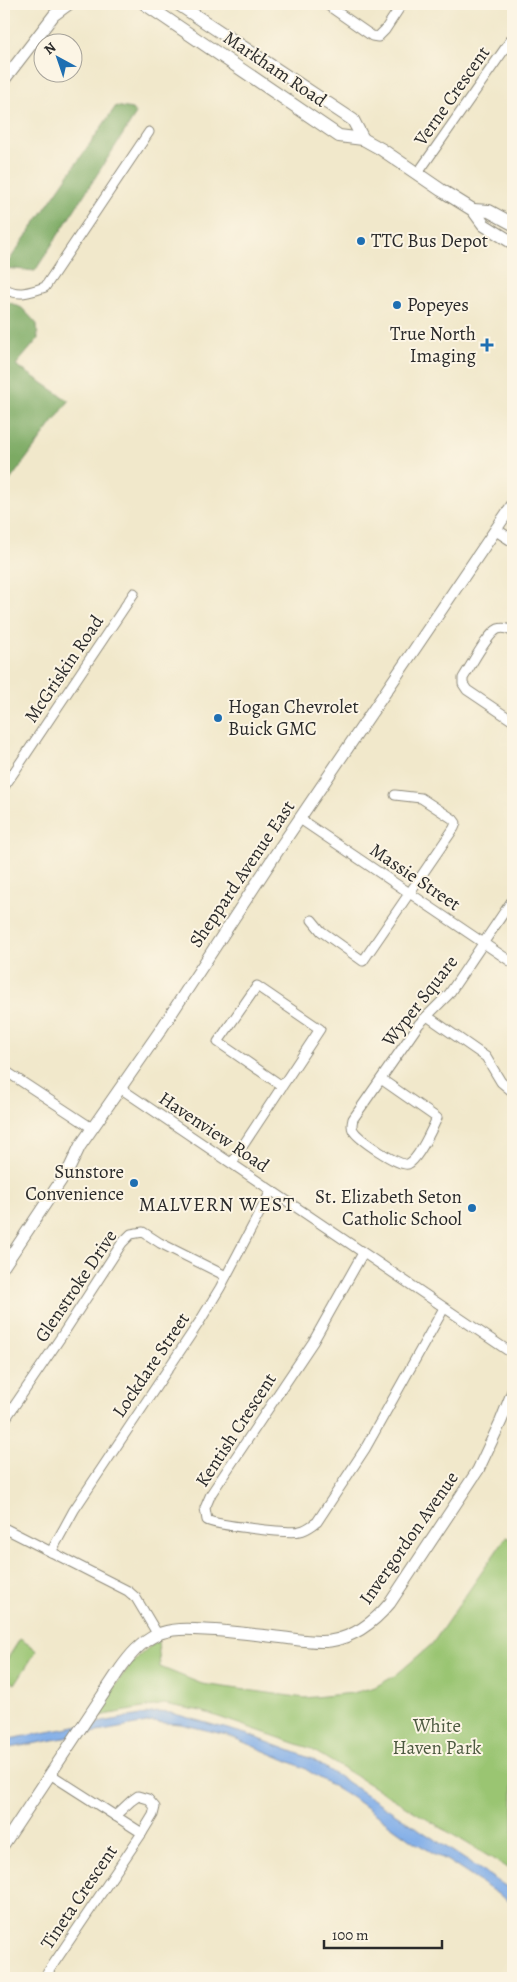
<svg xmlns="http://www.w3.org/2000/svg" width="517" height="1982" font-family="Alegreya,serif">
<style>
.green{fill:#9ac572;stroke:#62784e}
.forest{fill:#7baa64;stroke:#536a48}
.water{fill:#7eace8;stroke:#546c8a}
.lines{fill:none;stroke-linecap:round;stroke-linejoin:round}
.street-casing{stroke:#8e8a7b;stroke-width:11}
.secondary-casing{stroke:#8e8a7b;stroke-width:13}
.primary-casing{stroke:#8e8a7b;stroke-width:14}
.street{stroke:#fff;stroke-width:9}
.secondary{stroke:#fff;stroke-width:11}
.primary{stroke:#fff;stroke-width:12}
.poi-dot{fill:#1f6fb2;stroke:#fcf5e5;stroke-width:2}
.labels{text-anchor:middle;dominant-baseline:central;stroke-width:4;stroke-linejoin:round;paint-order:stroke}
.street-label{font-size:19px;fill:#2b2b2b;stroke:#fcf5e5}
.poi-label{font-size:19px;fill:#2b2b2b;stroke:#fcf5e5;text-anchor:start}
.park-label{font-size:19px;fill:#4c5940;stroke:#fcf5e5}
.neighbourhood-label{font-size:20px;letter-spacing:1px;fill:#2b2b2b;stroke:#fcf5e5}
</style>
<rect width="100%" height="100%" fill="#fcf5e5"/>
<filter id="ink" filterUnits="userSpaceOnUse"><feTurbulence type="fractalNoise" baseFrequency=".02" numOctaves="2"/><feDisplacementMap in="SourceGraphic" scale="10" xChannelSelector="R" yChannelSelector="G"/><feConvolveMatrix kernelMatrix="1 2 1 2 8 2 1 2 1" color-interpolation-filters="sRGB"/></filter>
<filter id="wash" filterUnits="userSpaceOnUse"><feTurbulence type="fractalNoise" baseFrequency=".0096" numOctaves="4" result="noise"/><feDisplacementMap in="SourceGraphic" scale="20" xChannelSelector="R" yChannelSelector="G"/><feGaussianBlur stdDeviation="1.12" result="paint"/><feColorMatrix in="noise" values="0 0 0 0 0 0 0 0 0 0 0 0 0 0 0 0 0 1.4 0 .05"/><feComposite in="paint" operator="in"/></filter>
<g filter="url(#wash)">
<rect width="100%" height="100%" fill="#f1e8cb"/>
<!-- green -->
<g class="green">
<path d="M506,1537l7,3v321l-5,7 -199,-120 -108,-37 -37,-7 -70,13c19,-27 35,-58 64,-76l2,26 42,17 103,14 48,-5 22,-6 21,-12 36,-31z"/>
<path d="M20,1639l17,11 -22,34 -11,-7v-13z"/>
</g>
<!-- forest -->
<g class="forest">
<path d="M116,106l16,3 4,5 -101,157 -31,-3z"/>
<path d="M4,300l18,8 15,16 1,15 -22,26 53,36 -61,82 -4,-2z"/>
</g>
<!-- water -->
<path class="water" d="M157,1712l14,1 78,22 63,24 201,132v13l-65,-43 -34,-19 -57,-41 -55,-34 -75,-32 -46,-11 -29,-2 -148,27v-9z"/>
</g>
<g filter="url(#ink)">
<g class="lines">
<!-- street casing -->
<g class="street-casing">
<g id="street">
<path d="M326,4l46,32 6,1 7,-7 17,-26"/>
<path d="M418,173l95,-136"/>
<path d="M4,288c13,9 27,4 41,-1l104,-155"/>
<path d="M513,632c-4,-3 -9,-5 -15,-3 -11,5 -27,37 -35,49v6l4,6 46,31"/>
<path d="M4,787l130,-194"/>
<path d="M300,819l213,144"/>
<path d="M312,920l9,11 42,30 91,-133 2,-5 -3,-4 -32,-21 -26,-3"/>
<path d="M427,1016l59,41 15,25 12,10"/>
<path d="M4,1070l88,58"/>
<path d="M381,1079l56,39c-5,11 -19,42 -29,46 -9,3 -50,-25 -55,-34 -2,-4 -1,-7 0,-11l66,-95 30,-30 64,-95"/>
<path d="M120,1088l393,266"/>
<path d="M232,1163l6,-10 82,-124 -63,-43 -39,56 64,44"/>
<path d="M363,1253l-50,89 -102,152 -6,14 2,12c8,5 83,14 93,11 7,-1 12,-6 17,-9l48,-73 79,-141"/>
<path d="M4,1421l59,-87 59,-91 9,-9 12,-2 17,11 66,33"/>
<path d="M4,1528l124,63 8,7 22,37"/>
<path d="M51,1552l23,-42 126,-189 20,-33 51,-97"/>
<path d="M115,1816l16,-15 7,-5 10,3 7,8 -2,8 -11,18"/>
<path d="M44,1978l98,-145 -92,-59"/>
</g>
</g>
<!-- secondary casing -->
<g class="secondary-casing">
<g id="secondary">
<path d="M4,80l50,-65 15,-11"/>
<path d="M496,530l17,11"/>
<path d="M4,1266l66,-99 10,-21 80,-115 115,-176 238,-351"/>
<path d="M4,1844l116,-175c10,-14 20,-26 36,-34 15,-7 32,-6 49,-5 26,1 53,5 80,8 14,2 30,5 45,3 25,-4 45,-20 60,-38l88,-133 23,-49 12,-30"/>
</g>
</g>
<!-- primary casing -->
<g class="primary-casing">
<g id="primary">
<path d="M145,4l194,132 24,3 18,10 60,41 32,20 11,15 29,18"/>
<path d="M178,4l175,116 10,19"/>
<path d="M473,210l16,1 24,13"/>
</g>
</g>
<!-- street -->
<use href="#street" class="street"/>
<!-- secondary -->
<use href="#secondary" class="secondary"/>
<!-- primary -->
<use href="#primary" class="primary"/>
</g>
</g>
<!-- markers -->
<g class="poi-dot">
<circle cx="361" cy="241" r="5"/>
<circle cx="397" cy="305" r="5"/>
<path d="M484.5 337.5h5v5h5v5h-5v5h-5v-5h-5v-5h5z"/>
<circle cx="218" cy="718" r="5"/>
<circle cx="134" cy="1183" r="5"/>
<circle cx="472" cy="1208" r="5"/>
</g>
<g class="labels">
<!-- street labels -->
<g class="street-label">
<text transform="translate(275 69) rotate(34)">Markham Road</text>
<text transform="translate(452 96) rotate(-55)">Verne Crescent</text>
<text transform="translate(64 669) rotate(-56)">McGriskin Road</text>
<text transform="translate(242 874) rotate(-56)">Sheppard Avenue East</text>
<text transform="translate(415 877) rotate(34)">Massie Street</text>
<text transform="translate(420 1001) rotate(-52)">Wyper Square</text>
<text transform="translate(214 1132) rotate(34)">Havenview Road</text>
<text transform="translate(76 1286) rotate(-56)">Glenstroke Drive</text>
<text transform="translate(151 1365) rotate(-56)">Lockdare Street</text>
<text transform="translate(236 1430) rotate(-57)">Kentish Crescent</text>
<text transform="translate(409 1538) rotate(-55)">Invergordon Avenue</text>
<text transform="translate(79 1897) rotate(-56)">Tineta Crescent</text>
</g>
<!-- poi labels -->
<g class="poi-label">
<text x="371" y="241">TTC Bus Depot</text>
<text x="407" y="305">Popeyes</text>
<text x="476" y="334" text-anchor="end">True North<tspan x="476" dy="22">Imaging</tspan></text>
<text x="228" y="707">Hogan Chevrolet<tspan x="228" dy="22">Buick GMC</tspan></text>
<text x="124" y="1172" text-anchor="end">Sunstore<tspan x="124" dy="22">Convenience</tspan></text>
<text x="462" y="1197" text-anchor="end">St. Elizabeth Seton<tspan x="462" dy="22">Catholic School</tspan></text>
</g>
<!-- park labels -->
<g class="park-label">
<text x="437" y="1726">White<tspan x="437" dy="22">Haven Park</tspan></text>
</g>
<!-- neighbourhood labels -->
<g class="neighbourhood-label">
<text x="217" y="1204">MALVERN WEST</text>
</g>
</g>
<!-- margin -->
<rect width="517" height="1982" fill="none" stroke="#fcf5e5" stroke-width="20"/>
<!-- north arrow -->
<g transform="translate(58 58) rotate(320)"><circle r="24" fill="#fcf5e5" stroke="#a8a49b"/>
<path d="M0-4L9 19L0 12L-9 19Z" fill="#1f6fb2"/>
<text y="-8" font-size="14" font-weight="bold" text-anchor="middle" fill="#2b2b2b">N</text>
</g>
<!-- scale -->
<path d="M324 1940v8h118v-8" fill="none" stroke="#2b2b2b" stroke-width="2.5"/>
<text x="332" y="1940" font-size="15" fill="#2b2b2b" stroke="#fcf5e5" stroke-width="4" paint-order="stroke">100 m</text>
</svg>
